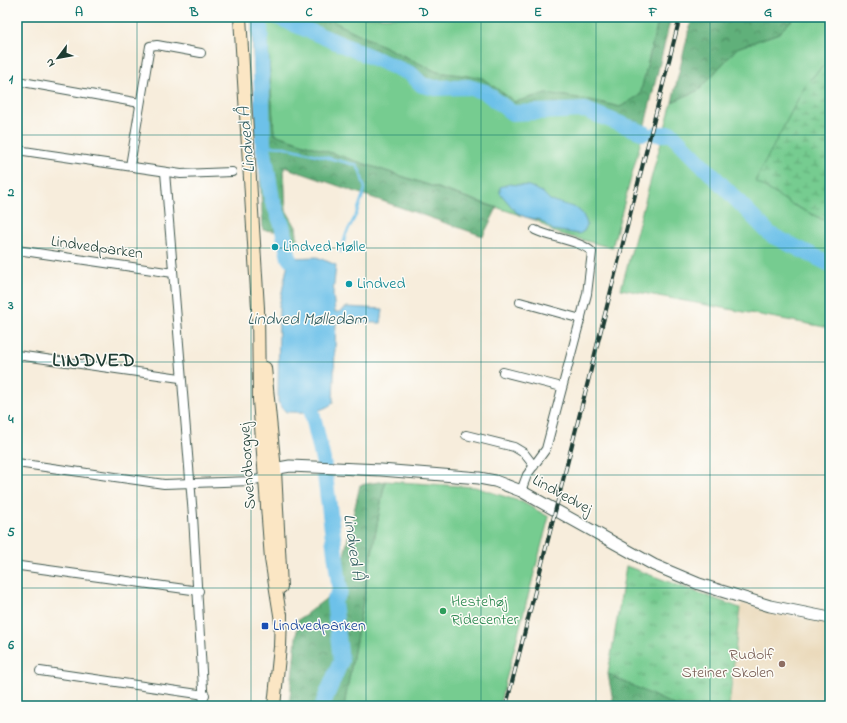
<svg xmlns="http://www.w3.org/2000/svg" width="847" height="723" font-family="'Indie Flower',sans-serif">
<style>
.built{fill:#ead9ba}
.grass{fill:#76cc90;stroke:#4a8462}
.forest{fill:url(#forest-crowns);stroke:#407657}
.wetland{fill:url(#wetland-marsh);stroke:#4a8462}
.park{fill:url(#park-tufts);stroke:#4a8462}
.water{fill:#6dc1e9;stroke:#467f8e}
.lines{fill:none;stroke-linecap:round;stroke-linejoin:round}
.stream{stroke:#6dc1e9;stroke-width:2.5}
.river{stroke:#6dc1e9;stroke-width:16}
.minor-casing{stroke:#3f574d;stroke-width:10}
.tertiary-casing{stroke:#3f574d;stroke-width:13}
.secondary-casing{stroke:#3f574d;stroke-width:14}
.minor{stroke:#fff;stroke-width:8}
.tertiary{stroke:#fff;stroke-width:11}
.secondary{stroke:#fbe6c4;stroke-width:12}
.rail-casing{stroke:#1f3d34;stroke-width:4}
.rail{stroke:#fdfcf7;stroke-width:2.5;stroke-dasharray:8;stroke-linecap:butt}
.grid{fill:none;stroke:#0f766e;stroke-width:1;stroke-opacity:0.55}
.culture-dot{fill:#0f9aa8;stroke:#fdfcf7;stroke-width:1.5}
.leisure-dot{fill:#2e9e5b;stroke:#fdfcf7;stroke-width:1.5}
.transit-dot{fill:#1a4fb4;stroke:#fdfcf7;stroke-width:1.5}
.education-dot{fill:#8d6e63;stroke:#fdfcf7;stroke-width:1.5}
.labels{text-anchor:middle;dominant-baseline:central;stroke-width:3;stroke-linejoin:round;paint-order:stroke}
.culture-label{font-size:16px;fill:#0d838f;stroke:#fdfcf7;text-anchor:start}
.street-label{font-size:16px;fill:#1f3d34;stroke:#fdfcf7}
.leisure-label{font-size:16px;fill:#27864d;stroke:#fdfcf7;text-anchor:start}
.transit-label{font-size:16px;fill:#164399;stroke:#fdfcf7;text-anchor:start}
.education-label{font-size:16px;fill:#785e54;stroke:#fdfcf7;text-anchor:end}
.water-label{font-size:17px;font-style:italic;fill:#325e61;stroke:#fdfcf7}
.district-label{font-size:20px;font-weight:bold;letter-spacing:1px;fill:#1f3d34;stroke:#fdfcf7}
.neatline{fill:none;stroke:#0f766e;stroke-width:1.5}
.grid-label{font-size:13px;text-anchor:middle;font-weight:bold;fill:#0f766e}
</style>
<defs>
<pattern id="forest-crowns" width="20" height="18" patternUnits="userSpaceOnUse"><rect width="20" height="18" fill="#60b07a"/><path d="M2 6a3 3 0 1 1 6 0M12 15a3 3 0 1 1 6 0" fill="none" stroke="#4f9065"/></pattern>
<pattern id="wetland-marsh" width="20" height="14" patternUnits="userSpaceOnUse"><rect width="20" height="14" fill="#76cc90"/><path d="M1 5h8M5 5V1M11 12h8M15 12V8" fill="none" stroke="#60a776"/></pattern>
<pattern id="park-tufts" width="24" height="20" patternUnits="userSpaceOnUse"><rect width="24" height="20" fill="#76cc90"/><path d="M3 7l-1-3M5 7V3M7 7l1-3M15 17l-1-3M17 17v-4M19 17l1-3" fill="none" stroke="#60a776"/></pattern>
</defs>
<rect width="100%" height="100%" fill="#fdfcf7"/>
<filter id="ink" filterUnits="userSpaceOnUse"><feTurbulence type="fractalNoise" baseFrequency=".025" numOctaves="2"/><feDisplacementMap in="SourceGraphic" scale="8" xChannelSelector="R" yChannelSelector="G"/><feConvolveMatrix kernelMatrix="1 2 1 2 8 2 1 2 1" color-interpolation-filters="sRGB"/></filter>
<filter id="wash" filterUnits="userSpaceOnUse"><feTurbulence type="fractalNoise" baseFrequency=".012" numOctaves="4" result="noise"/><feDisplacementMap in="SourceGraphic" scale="16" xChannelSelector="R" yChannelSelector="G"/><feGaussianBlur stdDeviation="0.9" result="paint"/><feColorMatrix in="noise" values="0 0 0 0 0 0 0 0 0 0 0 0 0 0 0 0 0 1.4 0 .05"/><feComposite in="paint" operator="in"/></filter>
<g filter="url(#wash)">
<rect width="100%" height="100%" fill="#f7eddc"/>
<!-- built -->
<path class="built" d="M741,603l44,12 45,8v83h-101z"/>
<!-- grass -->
<g class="grass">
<path d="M330,17h329l-19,78 -20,12 -30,-7 -44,-7 -31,9 -33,-24 -45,-6 -101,-49z"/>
<path d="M795,17h35v42l-24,25 -15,120 39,19v105l-209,-39 51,-187 27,-12 38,-42 42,-15z"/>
<path d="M266,18l139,61 18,10 60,6 28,22 74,-5 57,25 -30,111 -59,-16 -15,-11 -264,-87z"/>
<path d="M385,481l90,6 47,15 27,15 -50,189h-155z"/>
</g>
<!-- forest -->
<g class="forest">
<path d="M251,17h79l6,6 101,49 45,6 33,24 31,-9 44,7 30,7 20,-12 19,-78h12l-29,120 -57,-25 -74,5 -28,-22 -60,-6 -18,-10 -139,-61 8,116 223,74 -14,28 -199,-69 2,43 10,17 2,16 -5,7 -5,-2 -3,-16 -22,-2z"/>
<path d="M692,17h103l-16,16 -42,15 -38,42 -27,12z"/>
<path d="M385,481l-41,225h-55l9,-86 38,-29 24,-106z"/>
<path d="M608,674l68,32h-62z"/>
</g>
<!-- wetland -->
<path class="wetland" d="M830,59v164l-39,-19 -36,-23 51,-97z"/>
<!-- park -->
<path class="park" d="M626,566l114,42 -11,98h-53l-68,-32z"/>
<!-- water -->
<g class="water">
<path d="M509,184l20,2 13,6 8,8 26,8 6,5 4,8 1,4 -3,6 -5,3 -26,-4 -13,-10 -15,-3 -9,-5 -16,-19v-6z"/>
<path d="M317,257l19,8 -3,29 2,18h5l7,-5 36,2 -2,14 -45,-1 -3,81c-14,11 -30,9 -47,9l-8,-10 1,-96 10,-48z"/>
</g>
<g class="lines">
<!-- stream -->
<g class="stream">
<path d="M263,146l22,1 71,18 4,6 5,18 -9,26 -10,19 -5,18"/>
<path d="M17,697l2,9"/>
</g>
<!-- river -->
<g class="river">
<path d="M260,17l3,129 9,53 10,26 7,33"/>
<path d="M277,17l134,57 11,11 13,3 33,-1 17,5 27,21 73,-3 59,23"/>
<path d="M657,134h15l99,101 59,29"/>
<path d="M312,412l11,48 17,131 -6,10 7,60 -19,45"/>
</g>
</g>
</g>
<g filter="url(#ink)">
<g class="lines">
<!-- minor casing -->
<g class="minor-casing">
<g id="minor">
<path d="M17,81l123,22"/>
<path d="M17,150l164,24 51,-2"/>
<path d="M130,166l20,-120 7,-1 44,8"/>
<path d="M165,172l28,344 11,190"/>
<path d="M17,250l156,23"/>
<path d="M520,302l61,17"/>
<path d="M17,355l163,23"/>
<path d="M503,372l59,15"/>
<path d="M466,435l48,12 10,6 10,13"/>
<path d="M17,463l147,21 88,-3 13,-4"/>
<path d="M521,491l6,-16 19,-26 41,-155 5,-42c-12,-12 -41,-14 -57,-22"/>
<path d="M20,566l179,25"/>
<path d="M40,671l165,24"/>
</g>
</g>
<!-- tertiary casing -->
<g class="tertiary-casing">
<path id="tertiary" d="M269,474l10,-6 11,-2 91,4 98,8 16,3 26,10 133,74 45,19 71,22 60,12"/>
</g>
<!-- secondary casing -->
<g class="secondary-casing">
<g id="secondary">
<path d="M240,17l18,291 1,92 12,159 10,62"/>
<path d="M265,368l10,102 6,117"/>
<path d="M274,706l6,-59 1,-33"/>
</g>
</g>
<!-- minor -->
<use href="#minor" class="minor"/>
<!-- tertiary -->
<use href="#tertiary" class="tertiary"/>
<!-- secondary -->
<use href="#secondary" class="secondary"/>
<!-- rail casing -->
<g class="rail-casing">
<path id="rail" d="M506,706l174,-689"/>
</g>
<!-- rail -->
<use href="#rail" class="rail"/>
</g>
</g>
<!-- grid -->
<path class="grid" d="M137,17v689M251,17v689M366,17v689M481,17v689M596,17v689M710,17v689M17,135h813M17,248h813M17,362h813M17,475h813M17,588h813"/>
<!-- markers -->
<g class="culture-dot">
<circle cx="275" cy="247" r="4"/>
<circle cx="349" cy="284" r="4"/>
</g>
<circle class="leisure-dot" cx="443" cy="611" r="4"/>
<rect class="transit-dot" x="261" y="622" width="8" height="8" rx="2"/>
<circle class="education-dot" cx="782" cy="664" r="4"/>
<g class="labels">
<!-- culture labels -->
<g class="culture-label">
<text x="283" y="247">Lindved Mølle</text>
<text x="357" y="284">Lindved</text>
</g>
<!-- street labels -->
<g class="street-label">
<text transform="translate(97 248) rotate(8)">Lindvedparken</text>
<text transform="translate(248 466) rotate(-94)">Svendborgvej</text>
<text transform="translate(562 495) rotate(29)">Lindvedvej</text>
</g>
<!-- leisure labels -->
<g class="leisure-label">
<text x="451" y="602">Hestehøj<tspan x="451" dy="18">Ridecenter</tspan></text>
</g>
<!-- transit labels -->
<g class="transit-label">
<text x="273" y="626">Lindvedparken</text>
</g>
<!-- education labels -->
<g class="education-label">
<text x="774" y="655">Rudolf<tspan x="774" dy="18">Steiner Skolen</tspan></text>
</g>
<!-- water labels -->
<g class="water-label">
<text transform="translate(247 140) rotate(-95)">Lindved Å</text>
<text x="307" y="319">Lindved Mølledam</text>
<text transform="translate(353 547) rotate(82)">Lindved Å</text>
</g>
<!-- district labels -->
<g class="district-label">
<text x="94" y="361">LINDVED</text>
</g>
</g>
<!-- margin -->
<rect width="847" height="723" fill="none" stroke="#fdfcf7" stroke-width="44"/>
<!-- north arrow -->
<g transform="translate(58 58) rotate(238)" stroke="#fdfcf7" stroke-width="3" paint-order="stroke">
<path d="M0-3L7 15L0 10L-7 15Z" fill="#1f3d34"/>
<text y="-6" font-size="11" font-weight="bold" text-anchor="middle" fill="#1f3d34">N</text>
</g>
<rect x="22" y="22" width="803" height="679" class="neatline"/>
<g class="grid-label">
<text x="79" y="16">A</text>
<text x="194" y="16">B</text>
<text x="309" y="16">C</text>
<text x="424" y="16">D</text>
<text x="538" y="16">E</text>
<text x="653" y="16">F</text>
<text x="768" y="16">G</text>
<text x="11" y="83">1</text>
<text x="11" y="196">2</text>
<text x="11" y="309">3</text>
<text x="11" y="423">4</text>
<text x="11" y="536">5</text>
<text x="11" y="649">6</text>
</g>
</svg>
